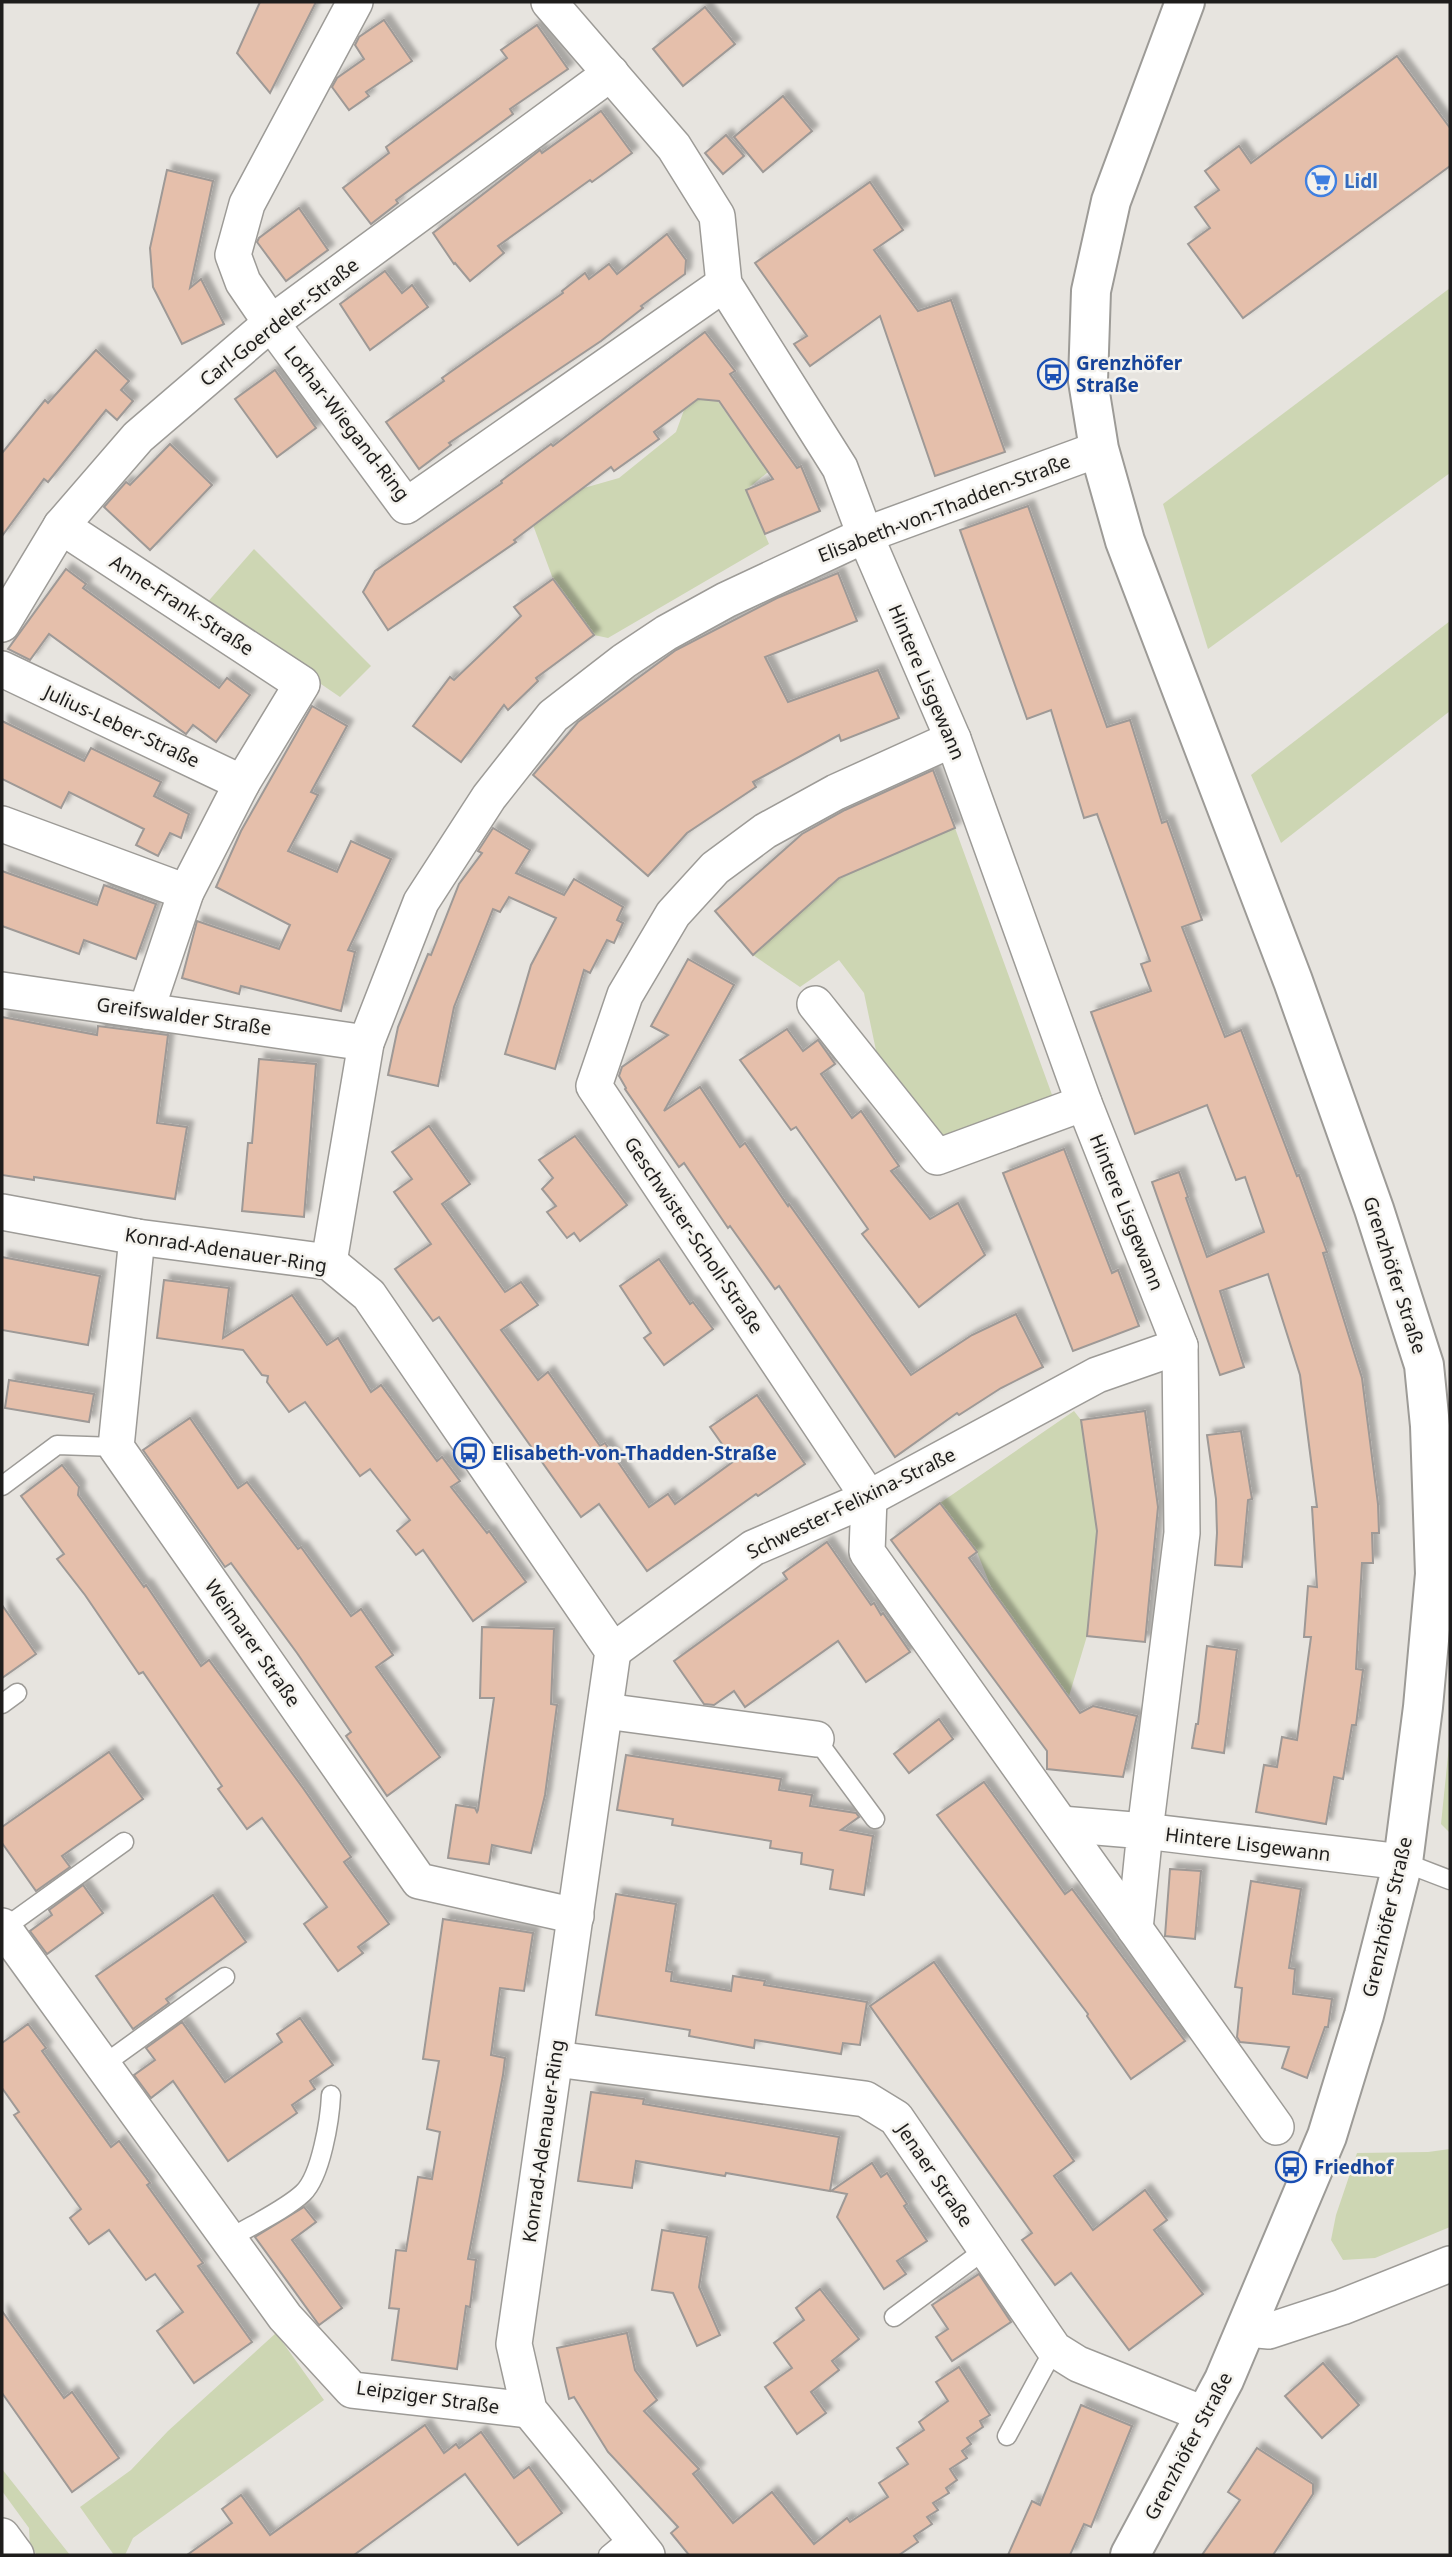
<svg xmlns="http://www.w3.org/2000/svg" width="1452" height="2557" font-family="'Noto Sans',sans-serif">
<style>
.green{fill:#cdd6b3}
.building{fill:#e5bfab;stroke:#9e9996;stroke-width:2;filter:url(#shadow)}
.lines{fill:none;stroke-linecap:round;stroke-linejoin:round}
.service-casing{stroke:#9d9b97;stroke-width:21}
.minor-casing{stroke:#9d9b97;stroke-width:38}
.tertiary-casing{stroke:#9d9b97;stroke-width:42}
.service{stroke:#fff;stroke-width:18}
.minor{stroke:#fff;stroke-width:35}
.tertiary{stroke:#fff;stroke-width:38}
.labels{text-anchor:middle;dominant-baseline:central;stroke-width:5;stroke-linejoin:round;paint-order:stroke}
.shop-label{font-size:19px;font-weight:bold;fill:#366cbe;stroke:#f4f2ed;text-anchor:start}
.street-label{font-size:19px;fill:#1e1d1c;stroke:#f4f2ed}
.transit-label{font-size:19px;font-weight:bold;fill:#164399;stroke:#f4f2ed;text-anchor:start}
</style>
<defs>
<filter id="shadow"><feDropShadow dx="6" dy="-6" stdDeviation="2" flood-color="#0004"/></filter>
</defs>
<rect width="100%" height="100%" fill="#e7e4df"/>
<!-- green -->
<g class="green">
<path d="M1450,288v185l-242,176 -45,-145z"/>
<path d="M710,390l58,82 -22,18 23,54 -161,94 -14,-3 -41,-56 -20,-54 51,-37 35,-10 57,-46 8,-22z"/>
<path d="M254,549l117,117 -31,31 -135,-92z"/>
<path d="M1450,621v90l-169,132 -30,-68z"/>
<path d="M955,828l100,275 -120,39 -57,-82 -14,-67 -25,-33 -39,27 -47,-32 85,-76z"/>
<path d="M1074,1411l7,9 16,113 -10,103 -18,60 -76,-104 -16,-40 -37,-49z"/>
<path d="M1450,1736v97l-9,-9z"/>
<path d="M1450,2149v78l-75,31 -32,2 -12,-20 5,-25 21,-62 71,-1z"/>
<path d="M276,2333l48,67 -191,138 -8,17h-11l-34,-48 51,-37 37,-39z"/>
<path d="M2,2469l68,86h-33l-7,-9 -1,-18 -27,-37z"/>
</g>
<!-- building -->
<g class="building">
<path d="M260,2h56l-46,91 -33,-40z"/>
<path d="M705,7l30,37 -52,42 -30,-37z"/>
<path d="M384,20l28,41 -46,31 3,4 -20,14 -17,-23 5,-9 27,-19 -9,-14 4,-8z"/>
<path d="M537,25l31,44 -58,40 3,5 -117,86 2,3 -27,21 -28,-36 46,-35 -3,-6 121,-89 -6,-8z"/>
<path d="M1397,56l53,72v38l-207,152 -55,-74 22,-16 -15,-21 24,-17 -14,-19 34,-25 12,17z"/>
<path d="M783,96l29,35 -49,41 -29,-35z"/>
<path d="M601,111l31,42 -40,29 -2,-2 -92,66 6,7 -34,28 -15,-18 -1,1 -21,-31 107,-83 2,3z"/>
<path d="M726,135l18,21 -21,18 -18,-21z"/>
<path d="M167,170l46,11 -23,107 11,-9 23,45 -42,20 -29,-57 -3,-39z"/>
<path d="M870,182l33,48 -29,20 44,61 33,-11 54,152 -70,24 -55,-160 -70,50 -16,-22 13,-8 -52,-73z"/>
<path d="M299,208l29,42 -42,31 -29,-39 2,-4z"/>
<path d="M667,234l19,26 -1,14 -44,32 2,2 -42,33 -152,102 2,2 -32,24 -33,-47 58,-41 -2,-3 121,-85 -1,-2 23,-18 4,6 20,-15 8,10z"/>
<path d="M385,271l17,22 10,-8 16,22 -58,43 -30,-46z"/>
<path d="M705,332l30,39 -5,3 67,94 4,-2 19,45 -55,23 -19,-44 27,-11 -54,-78 -21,-2 -44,33 5,7 -45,32 -3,-4 -97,73 2,2 -128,88 -25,-38 12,-21 127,-88 -1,-2 50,-37 2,2z"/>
<path d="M96,350l33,31 -8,9 12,11 -16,19 -11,-10 -58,72 -4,-3 -42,57v-83l43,-53 3,3z"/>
<path d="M275,370l41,58 -39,29 -42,-58z"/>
<path d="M170,444l42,41 -62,65 -46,-43 22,-25 4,3z"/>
<path d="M1028,506l79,221 23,-7 32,103 5,-2 35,99 -20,7 43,110 16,-7 56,146 2,-1 28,77 -4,1 39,125 16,126 1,29h-7l1,30h-11l-6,106 7,1 -7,55h-4l-9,54 -9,-2 -8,47 -70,-12 8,-47 13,2 5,-30 15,3 14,-103h-7l4,-51 9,1 -5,-80h5l-17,-132 -32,-101 -48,17 24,76 -24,8 -68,-193 27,-10 9,25 -2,1 21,59 57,-25 -19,-55 -9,3 -29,-75 -72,29 -44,-122 60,-21 -10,-27 9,-3 -53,-147 -13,4 -33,-108 -24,9 -67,-189z"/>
<path d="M66,569l20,15 -3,4 136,100 8,-10 23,17 -34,47 -23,-17 -7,9 -137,-100 -19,26 -22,-11z"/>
<path d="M838,573l19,48 -92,36 23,45 90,-32 21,48 -58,23 -2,-6 -86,47 3,5 -69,46 -39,43 -115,-101 45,-53 98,-72 101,-52z"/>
<path d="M553,579l41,56 -58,43 2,3 -30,29 -4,-5 -43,57 -48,-36 37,-49 4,3 67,-64 -7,-9z"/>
<path d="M312,706l35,20 -36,66 7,3 -30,56 49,21 14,-31 40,18 -43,91 7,2 -14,59 -100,-25 -2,8 -57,-16 15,-57 82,28 11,-24 -74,-38 25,-56z"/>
<path d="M2,721l82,40 7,-13 70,34 -7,14 35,18 -8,24 -11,-5 -12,23 -22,-11 8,-16 -75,-37 -8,16 -59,-29z"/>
<path d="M933,770l22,58 -116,50 -86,77 -38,-44 87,-77 43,-24z"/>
<path d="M493,828l37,22 -14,23 48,22 10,-16 49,28 -6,13 6,3 -9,20 -7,-3 -17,33 -6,-3 -29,99 -50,-15 26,-89 25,-47 -47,-21 -9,15 -7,-3 -39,98 -16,79 -50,-11 10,-48 30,-73 3,1 28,-71 23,-31 -4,-2z"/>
<path d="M2,871l95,34 7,-20 52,19 -20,55 -52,-19 -5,14 -77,-28z"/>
<path d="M688,959l46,26 -70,126 36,-24 40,60 5,-4 43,63 1,-2 122,171 61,-40 44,-21 27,53 -42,21 -42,27 -2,-2 -62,44 -116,-171 -4,3 -45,-63 -2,2 -44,-65 -5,4 -54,-78 1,-1 -7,-12 3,-9 46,-32 -17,-9z"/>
<path d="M2,1017l95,18 1,-9 70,9 -11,88 30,4 -12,72 -141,-22v3l-32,-5z"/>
<path d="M787,1029l16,22 15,-11 17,24 -14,10 31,44 9,-7 38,55 -8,5 39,48 28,-16 27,52 -66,52 -57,-73 6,-5 -72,-102 -5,3 -51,-70z"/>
<path d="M259,1059l57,5 -12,153 -62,-6 6,-68h4z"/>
<path d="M429,1126l41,58 -28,20 63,88 16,-10 17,23 -37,25 37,50 10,-8 52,74 5,-3 44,64 19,-13 7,10 59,-43 -24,-34 47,-32 48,69 -47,32 -2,-2 -109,77 -48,-67 -18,13 -142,-200 -6,4 -38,-52 36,-25 -37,-52 18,-13 -20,-27z"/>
<path d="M575,1136l52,69 -47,36 -6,-8 -7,5 -20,-26 9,-6 -14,-17 11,-11 -14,-18z"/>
<path d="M1064,1149l48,124 6,-3 21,56 -66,25 -70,-178z"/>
<path d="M2,1257l98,19 -12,69 -86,-15z"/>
<path d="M659,1259l31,45 3,-2 20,27 -49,36 -20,-27 7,-5 -31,-47z"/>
<path d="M164,1280l65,8 -6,50 69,-43 35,50 11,-7 33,54 10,-7 56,76 5,-4 18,24 -9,6 36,46 2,-2 37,51 -53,39 -50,-71 -7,5 -19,-24 13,-11 -40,-51 -10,7 -55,-74 -16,10 -22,-30 1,-6 -6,-1 -19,-25 -86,-12z"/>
<path d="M9,1380l85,14 -5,28 -84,-14z"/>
<path d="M1145,1411l13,96 -13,135 -58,-6 10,-105 -16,-111z"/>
<path d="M190,1418l48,70 9,-6 51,67 3,-2 50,69 10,-7 32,46 -17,12 64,90 -53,39 -41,-60 5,-4 -54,-79 -66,-90 -6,4 -82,-117z"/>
<path d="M1241,1431l11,68 -4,1 -6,67 -27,-2 2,-32 -1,-34 -9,-64z"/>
<path d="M62,1465l17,22 -1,8 66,92 2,-2 55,81 8,-6 94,128 48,69 -7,5 45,62 -31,23 5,6 -25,18 -34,-47 23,-17 -65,-89 -15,11 -29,-40 4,-3 -79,-114 -4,2 -54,-79 -28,-36 7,-5 -43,-58z"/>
<path d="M940,1503l37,49 -8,6 111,155 13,-7 44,10 -14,61 -76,-8v-18l-156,-211z"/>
<path d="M827,1542l44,63 3,-2 7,12 2,-2 27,39 -44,30 -28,-41 -93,66 -11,-16 -20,14 -10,-1 -30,-43 113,-82 -4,-6z"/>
<path d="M2,1605l34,49 -34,24z"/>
<path d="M482,1627l72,2 -3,75 6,1 -12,90 -14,58 -39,-8 -3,19 -41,-6 8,-53 19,3 2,4 1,-2 16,-112h-14z"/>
<path d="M1207,1646l30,4 -13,103 -32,-5 4,-24h2z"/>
<path d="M939,1719l14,20 -44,34 -15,-19z"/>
<path d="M109,1752l34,47 -81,57 8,11 -34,24 -34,-48v-16z"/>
<path d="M626,1755l155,24 -2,11 33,5 -2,11 46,7 3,4 -18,13 32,6 -9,59 -34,-6 3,-19 -32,-6 1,-11 -32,-5 1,-7 -99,-16 1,-6 -56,-9z"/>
<path d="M984,1782l81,112 7,-5 113,152 -54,38 -44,-63 1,-2 -151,-199z"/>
<path d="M1170,1869l31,2 -6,68 -30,-3z"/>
<path d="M1251,1881l50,8 -12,79 6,1 -2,25 39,5 -4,28h-3l-18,51 -25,-10 7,-21 -49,-5 -3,-5 5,-49 -7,-1z"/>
<path d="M83,1885l20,28 -56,41 -17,-23 22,-16 -3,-5z"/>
<path d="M616,1894l60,10 -10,67 6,1 -1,9 60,10 2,-15 32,5 -1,4 103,17 -7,43 -17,-2 -2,11 -86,-14 -1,8 -65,-12 1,-6 -94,-15z"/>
<path d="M213,1895l33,47 -80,57 3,4 -36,26 -37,-53z"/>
<path d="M443,1919l90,14 -9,58 -24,-3 -9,67 14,3 -2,17 -35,184 8,1 -6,47 -4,-1 -9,63 -65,-9 7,-51 -10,-1 7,-58 10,1 12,-74 14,2 8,-47 -13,-3 12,-68 -16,-2z"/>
<path d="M934,1962l140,199 -20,15 39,54 52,-40 22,30 -13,10 49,64 -74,56 -58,-77 -16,12 -33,-45 10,-7 -162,-227z"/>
<path d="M300,2018l33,47 -23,16 5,8 -23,16 5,8 -69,48 -55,-80 -22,17 -17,-23 21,-15 -9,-12 36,-26 43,60 57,-40 -5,-8z"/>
<path d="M28,2024l18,24 -4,3 69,96 8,-6 31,42 -3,2 56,78 -5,3 54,76 -58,41 -37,-52 26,-19 -28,-38 -9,6 -37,-50 -20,14 -19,-26 11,-9 -67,-94 5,-3 -17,-24v-45z"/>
<path d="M591,2092l53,7 -1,5 196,33 -9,54 -104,-18 -1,3 -89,-15 -4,27 -54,-7z"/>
<path d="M872,2163l9,14 6,-4 20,31 -3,2 23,35 -30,20 9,13 -22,15 -47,-72 10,-23 -16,-3z"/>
<path d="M304,2207l12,15 -24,18 50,68 -23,17 -64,-88z"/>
<path d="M662,2230l45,7 -8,50 21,48 -23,11 -24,-53 -21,-3z"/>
<path d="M979,2274l32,48 -59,39 -16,-24 12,-8 -16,-24z"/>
<path d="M820,2289l39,50 -27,22 7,9 -28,22 15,21 -29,21 -32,-47 27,-19 -18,-25 30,-23 -8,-12z"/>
<path d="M2,2311l62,87 8,-6 47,66 -47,34 -70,-99z"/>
<path d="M627,2333l8,37 22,30 -13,11 55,58 -6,5 40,49 39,-31 42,52 33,-26 3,4 38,-25 -9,-14 29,-19 -11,-16 27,-18 -5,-8 29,-21 -12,-19 23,-15 31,48 -10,6 3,6 -16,11 4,6 -9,7 5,7 -17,11 7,11 -11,8 3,5 -16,10 5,7 -11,7 5,7 -18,12 4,6 -19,13h-210l-18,-22 7,-6 -70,-75 -34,-55 -5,2 -12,-51z"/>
<path d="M1323,2363l36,42 -37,33 -37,-42z"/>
<path d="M1081,2405l51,21 -41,101 -7,-3 -14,31h-62l24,-54 8,4z"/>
<path d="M425,2425l19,28 12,-9 3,4 22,-16 33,46 15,-11 33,46 -44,32 -53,-71 -111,81h-167l45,-32 -10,-14 19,-14 29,40z"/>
<path d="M1257,2448l56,36v10l-40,61h-71l38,-55 -12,-8z"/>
</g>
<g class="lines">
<!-- service casing -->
<g class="service-casing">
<g id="service">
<path d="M2,1486l55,-41 59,2"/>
<path d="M2,1704l15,-11"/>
<path d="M816,1739l59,80"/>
<path d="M1403,1862l47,18"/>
<path d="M3,1929l121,-87"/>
<path d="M103,2065l122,-88"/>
<path d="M229,2239c21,-13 56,-29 74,-46 18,-17 27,-74 28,-98"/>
<path d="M894,2317l92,-68"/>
<path d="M1007,2436l47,-87"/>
<path d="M608,2555l23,-19"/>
</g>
</g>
<!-- minor casing -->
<g class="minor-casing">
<g id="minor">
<path d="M355,2l-108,202 -14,51 10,27 28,41 135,183 318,-222"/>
<path d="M549,2l125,145 43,69 7,68 116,184 25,67 88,204 131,364 96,243 2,187 -37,298 258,31"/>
<path d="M61,526l241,158 -60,99 -56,109 -40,119"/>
<path d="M2,624l59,-98 77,-89 133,-114 340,-250"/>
<path d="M2,669l240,114"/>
<path d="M953,739l-117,53 -71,39 -50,37 -42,46 -48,81 -31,91 275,412 -2,54 409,575"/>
<path d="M2,824l184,68"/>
<path d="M2,990l364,53"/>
<path d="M815,1004l122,153 147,-54"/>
<path d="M2,1212l135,25 192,25 40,33 244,356 -99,693 15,66 118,145"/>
<path d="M137,1237l-21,210 303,434 157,35"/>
<path d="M329,1262l37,-219 55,-141 68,-105 64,-81 71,-55 42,-28 60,-33 139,-65 234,-86"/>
<path d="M613,1651l140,-103 116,-50 228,-123 83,-29"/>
<path d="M605,1711l211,28"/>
<path d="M1061,1824l84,7 -10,98"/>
<path d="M2,1926l283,391 67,73 177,20"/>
<path d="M555,2059l310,40 31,19 158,231 24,15 128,51"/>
<path d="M1247,2329l22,2 73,-24 108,-43"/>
<path d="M2,2536l14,19"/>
</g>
</g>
<!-- tertiary casing -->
<g class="tertiary-casing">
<path id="tertiary" d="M1130,2555l94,-175 103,-244 37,-121 39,-153 20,-155 12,-133 -5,-148 -6,-61 -50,-156 -81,-228 -168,-440 -26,-92 -11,-68 3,-90 20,-90 74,-199"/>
</g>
<!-- service -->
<use href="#service" class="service"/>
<!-- minor -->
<use href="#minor" class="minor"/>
<!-- tertiary -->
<use href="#tertiary" class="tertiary"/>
</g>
<!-- icons -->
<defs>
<g id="supermarket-ring" transform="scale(1.575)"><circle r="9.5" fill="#f4f2ed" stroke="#3f7fe0" stroke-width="1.5"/><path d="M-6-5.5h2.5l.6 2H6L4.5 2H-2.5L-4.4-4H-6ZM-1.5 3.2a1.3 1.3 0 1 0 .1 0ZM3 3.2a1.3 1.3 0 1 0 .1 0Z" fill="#3f7fe0"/></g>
<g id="bus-ring" transform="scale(1.575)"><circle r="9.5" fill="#f4f2ed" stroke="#1a4fb4" stroke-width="1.5"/><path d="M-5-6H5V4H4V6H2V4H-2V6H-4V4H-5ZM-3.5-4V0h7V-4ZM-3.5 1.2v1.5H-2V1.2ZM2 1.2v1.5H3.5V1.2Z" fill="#1a4fb4"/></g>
</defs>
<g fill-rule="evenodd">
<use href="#supermarket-ring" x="1321" y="181"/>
<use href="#bus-ring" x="1053" y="374"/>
<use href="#bus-ring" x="469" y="1453"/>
<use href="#bus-ring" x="1291" y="2167"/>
</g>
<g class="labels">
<!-- shop labels -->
<g class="shop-label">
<text x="1344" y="181">Lidl</text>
</g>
<!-- street labels -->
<g class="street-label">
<text transform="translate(279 322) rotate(-38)">Carl-Goerdeler-Straße</text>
<text transform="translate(347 423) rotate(52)">Lothar-Wiegand-Ring</text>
<text transform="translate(944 508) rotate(-21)">Elisabeth-von-Thadden-Straße</text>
<text transform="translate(182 605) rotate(33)">Anne-Frank-Straße</text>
<text transform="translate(927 682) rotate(67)">Hintere Lisgewann</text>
<text transform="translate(122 726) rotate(25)">Julius-Leber-Straße</text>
<text transform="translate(184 1016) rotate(8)">Greifswalder Straße</text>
<text transform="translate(1127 1212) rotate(68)">Hintere Lisgewann</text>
<text transform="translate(694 1235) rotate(56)">Geschwister-Scholl-Straße</text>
<text transform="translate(226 1250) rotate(9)">Konrad-Adenauer-Ring</text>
<text transform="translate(1395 1275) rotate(72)">Grenzhöfer Straße</text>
<text transform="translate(851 1503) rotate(-26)">Schwester-Felixina-Straße</text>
<text transform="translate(253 1643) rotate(55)">Weimarer Straße</text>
<text transform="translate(1248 1844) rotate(7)">Hintere Lisgewann</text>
<text transform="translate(1387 1917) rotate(-77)">Grenzhöfer Straße</text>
<text transform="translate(543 2141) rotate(-82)">Konrad-Adenauer-Ring</text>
<text transform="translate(935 2175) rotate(56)">Jenaer Straße</text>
<text transform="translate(428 2397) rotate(8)">Leipziger Straße</text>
<text transform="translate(1188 2446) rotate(-62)">Grenzhöfer Straße</text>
</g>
<!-- transit labels -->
<g class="transit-label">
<text x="1076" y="363">Grenzhöfer<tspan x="1076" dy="22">Straße</tspan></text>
<text x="492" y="1453">Elisabeth-von-Thadden-Straße</text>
<text x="1314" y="2167">Friedhof</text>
</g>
</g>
<!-- border -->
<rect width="1452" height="2557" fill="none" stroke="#1e1d1c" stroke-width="7"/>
</svg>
